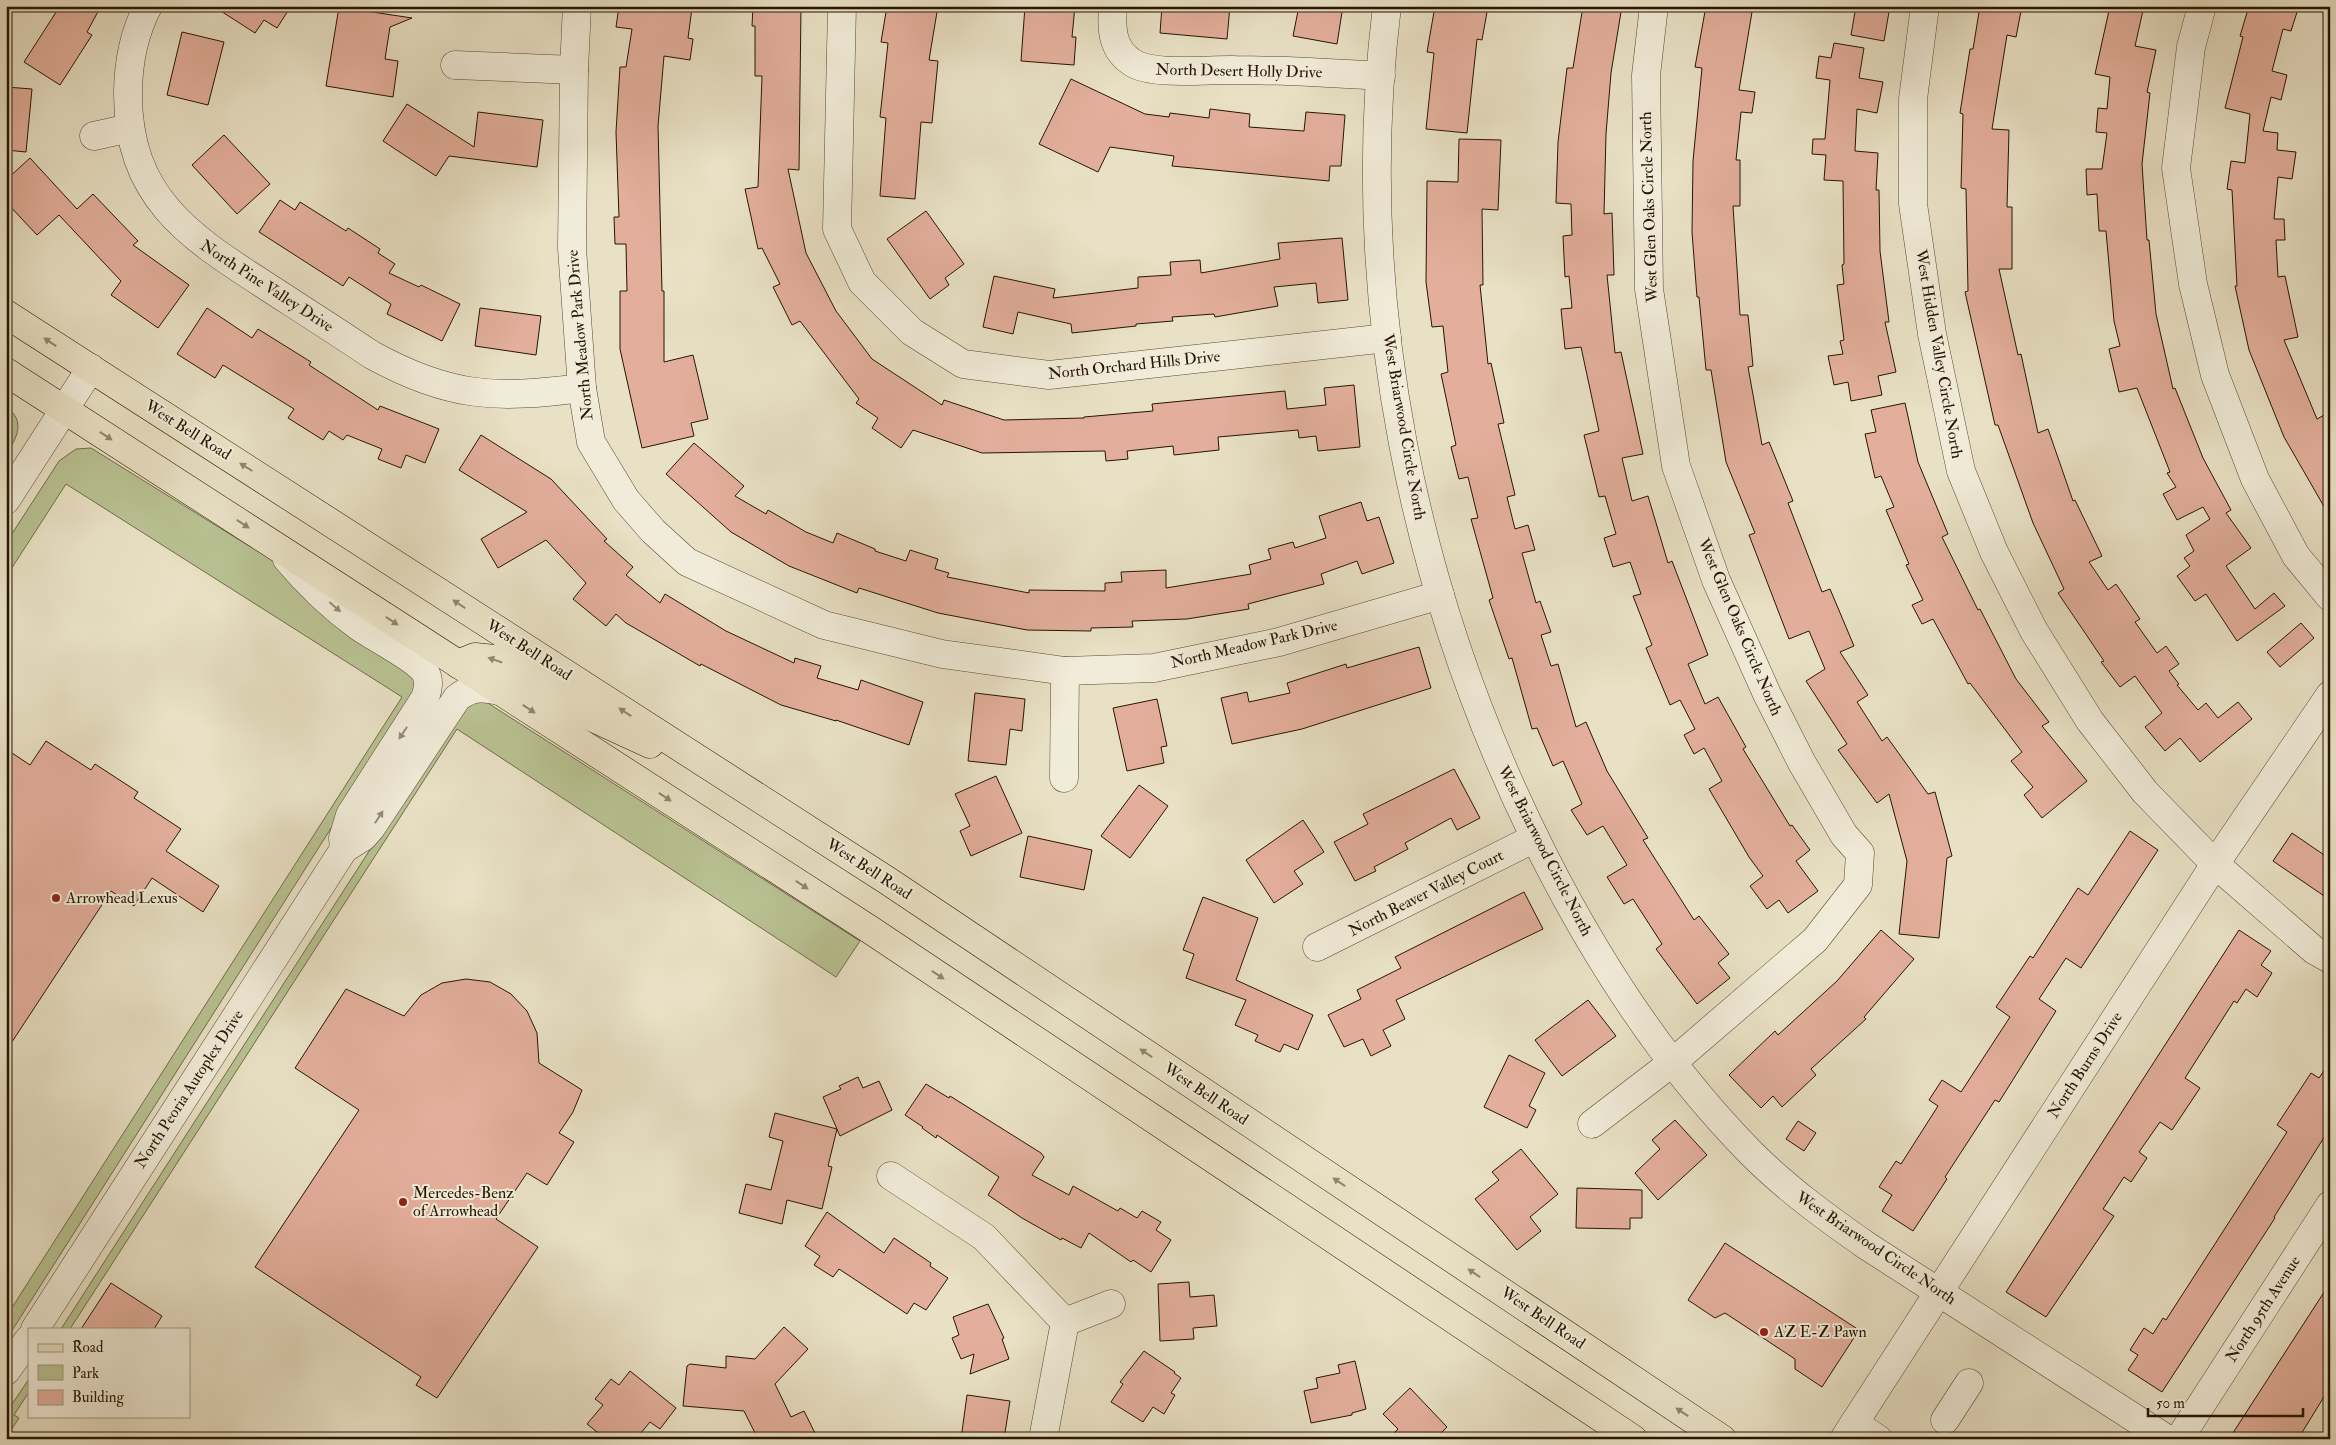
<svg xmlns="http://www.w3.org/2000/svg" width="2336" height="1445" font-family="'IM FELL Double Pica',serif">
<style>
.green{fill:#b9c293;stroke:#706c4a}
.building{fill:#e3af9c;stroke:#261501}
.lines{fill:none;stroke-linecap:round;stroke-linejoin:round}
.minor-casing{stroke:#574832;stroke-width:29}
.major-casing{stroke:#261501;stroke-width:29}
.minor{stroke:#f1ecd9;stroke-width:28}
.major{stroke:#e9e1c5;stroke-width:28}
.oneway{fill:#91856d}
.oneway2{fill:#968b78}
.poi-dot{fill:#8f2418;stroke:#f1ecd9;stroke-width:2}
.labels{text-anchor:middle;dominant-baseline:central;stroke-width:4;stroke-linejoin:round;paint-order:stroke}
.street-label{font-size:16px;fill:#261501;stroke:#f1ecd9}
.poi-label{font-size:16px;fill:#261501;stroke:#f1ecd9;text-anchor:start}
</style>
<rect width="100%" height="100%" fill="#e9e1c5"/>
<filter id="stains"><feTurbulence type="fractalNoise" baseFrequency=".004" numOctaves="4"/><feColorMatrix values="0 0 0 0 .2 0 0 0 0 .09 0 0 0 0 .02 0 0 0 .5 -.17"/></filter>
<radialGradient id="worn" r=".72"><stop offset=".6" stop-color="#630" stop-opacity="0"/><stop offset="1" stop-color="#630" stop-opacity=".3"/></radialGradient>
<!-- green -->
<g class="green">
<path d="M6,407c21,14 10,32 0,48z"/>
<path d="M91,448l184,114 140,109v25l-409,644v-23l396,-620 -336,-213 -60,93v-34l53,-82 17,-12z"/>
<path d="M483,700l377,241 -24,36 -379,-248 -387,600h-9l401,-622z"/>
<path d="M29,1379v13l-15,23 5,3 -13,20v-25z"/>
</g>
<!-- building -->
<g class="building">
<path d="M60,6h41l-14,26 5,3 -32,50 -36,-23z"/>
<path d="M213,6h78l-14,22 -13,-8 -9,13z"/>
<path d="M619,6l73,2 -4,30 5,1 -3,21 -26,-4 -6,70 4,165h2v71l29,-7 15,64 -17,4 3,13 -52,12 -22,-99v-58h7l-1,-47h-11l-1,-27h5l-3,-85 4,-65h6l6,-38 -16,-2z"/>
<path d="M753,6h48l-2,164 -11,-1 18,84 30,58 36,48 70,46 2,-5 60,20 80,-2v-1l69,-6 -1,-7 133,-13 2,18 39,-4 -2,-17 30,-3 6,62 -42,4 -2,-15 -17,2 -1,-8 -80,7 1,13 -45,5 -1,-9 -46,5 1,8 -22,2 -1,-10 -123,2 -69,-23 -12,18 -29,-20 6,-10 -22,-15 3,-4 -59,-78 -8,4 -19,-38 7,-3 -18,-36 -4,1 -13,-60 13,-2 4,-111h-7v-50h-3z"/>
<path d="M887,6h51l-9,54 9,1 -6,62 -11,-1 -6,77 -35,-3 6,-78 -6,-1 8,-74 -7,-1z"/>
<path d="M1025,6h50l-3,31h4l-2,28 -53,-4z"/>
<path d="M1162,6h68l-3,33 -67,-6z"/>
<path d="M1299,6h44l-6,38 -44,-8z"/>
<path d="M1435,6h38l-1,3 15,3 -5,28 -5,-1 -10,94 -41,-4 8,-76 -7,-1z"/>
<path d="M1583,6h39l-11,67 -5,61 -2,80 8,-1 2,62h-7l8,78 6,-1 22,102 -21,4 10,43 16,-5 20,67 4,-2 36,94 -20,9 17,40 13,-7 28,50 -3,2 47,77 2,-1 18,25 -14,11 22,30 -30,22 -9,-13 -12,9 -17,-23 13,-10 -14,-19 -40,-68 13,-8 -18,-33 -10,6 -10,-19 11,-6 -15,-29 -10,5 -24,-57 6,-3 -19,-49 8,-2 -11,-32 -17,5 -9,-29 12,-4 -11,-38 -6,1 -15,-62 15,-4 -18,-84 -16,2 -4,-40 11,-1 -3,-32 -4,1 -2,-41 9,-1 -1,-31 -15,-1 2,-61 9,-74h6z"/>
<path d="M1706,6l46,6 -13,78 16,2 -3,21 -11,-1 -5,48h4v46h-7l7,109h8l5,51 -5,1 14,78 7,-3 24,59 -5,2 34,89 8,-3 24,57 -14,6 28,43 -11,7 25,39 5,-4 41,57 7,-2 17,64 -5,2 -8,80 -40,-4 8,-73 -18,-67 -12,9 -39,-53 9,-6 -41,-63 19,-12 -16,-38 -20,8 -40,-104 6,-2 -29,-71 -15,-92h-5l-7,-73h-2l-5,-65 1,-71 9,-93 -7,-1z"/>
<path d="M1856,6h34l-6,35 -33,-6z"/>
<path d="M1980,6h42l-6,31 -9,-2 -15,94 17,1 -2,77h5v62h-13l19,86 3,-1 17,79 10,-4 25,72 2,-1 27,56 -13,6 19,28 8,-6 24,35 -5,3 22,31 9,-7 13,18 -10,7 10,13 -2,1 21,25 8,-7 12,15 20,-16 14,17 -52,43 -20,-24 -15,13 -20,-24 17,-14 -27,-37 -15,11 -19,-25 3,-1 -46,-68 6,-4 -31,-66 -35,-98h-3l-30,-133 3,-1 -2,-102 -5,-1 2,-74 -3,-1 10,-64h3z"/>
<path d="M2110,6h34l-9,40 21,4 -9,42 3,1 -8,71 5,76h2l7,74 17,75 2,-1 28,70 28,52 -5,3 25,35 -25,18 29,43 19,-16 11,13 -48,35 -31,-47 -11,7 -18,-25 13,-10 -6,-8 10,-7 -8,-16 24,-16 -7,-12 -26,13 -14,-26 13,-7 -9,-14 3,-1 -33,-84 -18,4 -10,-43 11,-3 -6,-25 -8,-90h-7l-2,-37 -10,1 -1,-26h16l5,-36 -11,-1 2,-24 9,1 3,-32 -15,-3z"/>
<path d="M2249,6h50l-8,25 -8,-2 -11,42 15,4 -6,25 -10,-3 -8,34 15,2 -1,17 19,2 -4,27 -14,-2 -4,42h10l1,21h-9l2,37 7,-1 13,61 -14,3 33,79 13,-7v105l-46,-80 -35,-87 -14,-64h2l-5,-96 -5,-1 4,-28 14,2 5,-49 -25,-6 18,-71 -3,-1z"/>
<path d="M339,7l73,11 -22,9 -5,32 13,2 -5,36 -67,-11z"/>
<path d="M182,32l42,10 -16,63 -41,-10z"/>
<path d="M1834,43l30,5 -5,30 24,4 -6,31 -20,-4 -2,42 23,2 -2,37h3l1,61 9,71h-4l11,50 -18,4 4,19 -31,6 -3,-19 -14,3 -6,-29 15,-2 -3,-13 4,-1 -7,-55 7,-1 -2,-19 2,-1 -1,-83 -19,-1 2,-25 -14,-1 1,-15h12l5,-59 -14,-2 3,-22 12,2z"/>
<path d="M1071,79l74,35 24,3 1,-4 39,5 1,-9 40,5 -1,13 55,4 2,-19 39,3 -4,51h-11l-1,15 -157,-15 2,-10 -64,-9 -12,25 -59,-28z"/>
<path d="M6,87l26,2 -6,63 -20,-2z"/>
<path d="M407,104l67,43 4,-35 65,8 -6,47 -88,-11 -13,20 -53,-35z"/>
<path d="M224,135l46,49 -33,30 -45,-49z"/>
<path d="M1459,139l42,1 -3,70 -16,-1 1,76h-3l8,79 3,-1 13,60 -6,1 17,71 -8,2 8,32 13,-4 7,25 -13,3 14,50 4,-2 11,31 -10,3 10,31 7,-2 18,63 10,-5 21,49 41,67 -5,2 51,80 5,-4 30,38 -11,9 12,15 -33,26 -41,-55 6,-5 -29,-45 -9,5 -17,-27 20,-12 -24,-39 -16,9 -16,-25 11,-6 -19,-43 -10,5 -16,-38 -5,1 -20,-71 -3,1 -20,-59 4,-2 -22,-79 7,-1 -10,-41 -9,2 -8,-32 5,-2 -15,-71 7,-2 -5,-46 -11,1 -6,-45 1,-101 31,1z"/>
<path d="M30,158l47,51 16,-15 45,47 -5,4 56,40 -31,43 -47,-33 10,-14 -62,-66 -22,20 -31,-33v-22z"/>
<path d="M280,200l15,10 5,-8 46,29 2,-3 32,21 -2,4 17,11 -6,9 30,14 2,-2 39,19 -18,37 -55,-27 4,-10 -42,-27 -6,9 -84,-54z"/>
<path d="M926,211l38,53 -19,14 4,7 -19,14 -43,-60z"/>
<path d="M1342,238l6,62 -30,3 -2,-20 -42,4 4,19 -63,11 -1,-3 -42,3 1,4 -37,3v2l-64,7 -1,-9 -53,-12 -5,22 -30,-7 11,-51 61,13 -2,9 85,-10v-11l33,-2 -1,-13 30,-2 1,13 79,-14 -2,-16z"/>
<path d="M207,308l45,30 6,-9 53,33 -2,3 69,45 2,-4 59,23 -14,34 -19,-8 -5,13 -23,-9 4,-10 -35,-14 -4,5 -14,-9 -6,9 -35,-22 6,-9 -71,-44 -8,13 -38,-24z"/>
<path d="M480,308l61,8 -5,39 -61,-9z"/>
<path d="M1905,403l13,59 30,72 -6,3 36,73 2,-1 36,70 33,43 -7,4 45,55 -45,37 -18,-23 9,-8 -22,-26 11,-9 -52,-69 -2,1 -35,-65 -11,5 -10,-19 11,-5 -17,-35 3,-1 -23,-54 8,-3 -13,-31 -6,2 -10,-44 11,-2 -5,-22z"/>
<path d="M481,435l70,44 56,60 -3,2 29,26 -7,8 34,28 5,-9 61,37 68,32 1,-5 26,8 -4,12 41,12 3,-10 62,22 -14,43 -73,-25v1l-55,-16 -80,-41 -1,2 -74,-43 -10,-9 -10,12 -33,-27 13,-16 -40,-43 -48,28 -17,-29 46,-27 -68,-42z"/>
<path d="M694,443l50,43 -9,10 31,18 2,-4 38,22 27,11 4,-10 38,16v2l31,10 4,-11 28,9 -3,10 14,4 -2,4 82,16v-3l76,1v-8l17,-1 -1,-10 45,-2v18l85,-14 -2,-9 22,-6 -3,-10 25,-7 2,6 31,-10 -7,-22 42,-14 6,19 12,-4 15,46 -32,11 -5,-13 -36,13 3,10 -76,20 1,5 -62,10 -55,2 1,6 -42,1v3l-64,-1 -89,-17 -79,-25 -2,5 -68,-27 -58,-34 -65,-58z"/>
<path d="M2301,623l13,15 -34,29 -13,-15z"/>
<path d="M1419,647l12,41 -129,41 -70,15 -11,-46 26,-6 2,10 41,-9 -3,-10 59,-19 1,4z"/>
<path d="M975,693l50,6 -3,32 -12,-2 -4,36 -38,-4z"/>
<path d="M1157,699l10,47 -6,1 3,16 -37,8 -14,-63z"/>
<path d="M46,741l45,29 4,-6 43,28 -4,6 47,31 -15,22 53,35 -16,26 -51,-34 -18,28 -23,-15 -105,160v-302l24,16z"/>
<path d="M1454,769l26,49 -23,12 -6,-12 -46,25 3,6 -34,18 2,4 -21,10 -21,-39 34,-18 -5,-10z"/>
<path d="M996,776l26,57 -51,23 -11,-25 10,-5 -15,-32z"/>
<path d="M1139,785l29,21 -38,52 -29,-22z"/>
<path d="M1303,820l21,32 -30,19 9,13 -29,19 -28,-43z"/>
<path d="M2130,831l28,19 -77,118 -15,-10 -27,41 17,12 -57,91 -4,-2 -50,77 2,2 -34,52 -31,-20 10,-16 -13,-8 17,-26 5,3 37,-58 -9,-6 13,-20 19,12 49,-75 -14,-10 34,-51 3,2 45,-70 10,7z"/>
<path d="M2292,833l38,26v41l-57,-39z"/>
<path d="M1028,836l64,14 -8,40 -64,-13z"/>
<path d="M1524,892l19,37 -147,71 9,19 -22,11 8,16 -20,10 -8,-17 -19,8 -16,-32 33,-16 -4,-9 44,-22 -6,-11z"/>
<path d="M1203,897l55,21 -22,62 77,35 -15,35 -14,-6 -4,8 -25,-11 3,-6 -23,-10 11,-25 -60,-22 8,-24 -11,-4z"/>
<path d="M1881,930l33,29 -50,58 2,2 -55,50 5,6 -34,32 -9,-11 -12,12 -32,-33 46,-44 3,4 59,-54z"/>
<path d="M2239,930l32,21 -10,14 11,8 -15,24 -11,-8 -9,14 -3,-2 -49,77 15,10 -28,42 -12,-8 -21,30 8,6 -16,24 -7,-5 -21,32 11,7 -68,101 -40,-25z"/>
<path d="M466,979l24,3 21,12 16,17 10,22 2,30 43,27 -9,22 -14,21 15,9 -27,43 -20,-12 -31,46 42,28 -101,151 -21,-13 5,-8 -166,-110 104,-157 -64,-42 51,-79 58,27 17,-21 21,-12z"/>
<path d="M1588,1000l28,36 -54,40 -27,-36z"/>
<path d="M1509,1055l36,18 -16,33 7,4 -9,18 -43,-21z"/>
<path d="M2330,1062v66l-56,89 1,1 -113,174 -34,-22 10,-15 -8,-5 14,-22 9,6 10,-16 3,2 121,-188 -10,-7 34,-52 8,5z"/>
<path d="M858,1077l5,11 16,-7 13,29 -52,26 -17,-39 18,-8 -2,-3z"/>
<path d="M926,1084l23,14 1,-2 91,57 3,4 -12,18 37,20 4,-9 45,25 2,-3 17,10 5,-7 19,11 -5,8 15,10 -20,32 -18,-12 -2,2 -42,-29 -8,15 -19,-10 -1,2 -39,-22 -34,-23 11,-18 -62,-42 -1,3 -14,-10 1,-1 -18,-12z"/>
<path d="M775,1113l62,16 -9,37 4,1 -10,42 -35,-9 -5,24 -43,-11 7,-29 25,6 12,-49 -14,-4z"/>
<path d="M1675,1120l32,35 -49,45 -23,-27 25,-24 -8,-9z"/>
<path d="M1798,1121l18,12 -12,18 -18,-12z"/>
<path d="M1521,1149l37,45 -28,23 11,14 -24,19 -42,-51 24,-19 -7,-8z"/>
<path d="M1577,1188l65,2v28h-12v11l-54,-1z"/>
<path d="M827,1212l57,41 10,-15 37,25 -1,3 18,12 -22,32 -12,-7 -7,11 -68,-45 -6,8 -19,-12 6,-9 -15,-10z"/>
<path d="M1725,1243l134,87 -37,57 -27,-18v-10l-70,-46 -10,5 -27,-18z"/>
<path d="M1189,1282l1,15 24,-2 3,31 -24,2 1,11 -34,2 -2,-57z"/>
<path d="M111,1283l51,33 -8,13h-73z"/>
<path d="M2330,1283v104l-32,52h-69z"/>
<path d="M988,1304l16,34 -2,1 7,20 -39,15 4,-20 -13,5 -9,-21 7,-3 -6,-18z"/>
<path d="M784,1327l24,22 -33,35 16,33 13,-6 14,28h-60l-14,-28 -61,-5 4,-40 3,-2 36,4v-12l29,3z"/>
<path d="M1144,1351l31,21 -1,1 7,5 -10,15 4,2 -11,19 -11,-7 -10,15 -32,-20 12,-18 -3,-2z"/>
<path d="M1355,1361l11,48 -14,4v2l-41,8 -7,-32 14,-3 -2,-10 24,-5 -2,-8z"/>
<path d="M630,1371l46,37 -16,21 -10,-7 -14,17h-30l-19,-15 16,-19 -8,-6 16,-20 8,6z"/>
<path d="M1410,1388l37,39 -12,12h-47l10,-10 -15,-15z"/>
<path d="M967,1395l43,6 -6,38h-43z"/>
</g>
<g class="lines">
<!-- minor casing -->
<g class="minor-casing">
<g id="minor">
<path d="M148,6c-14,27 -20,57 -20,88 0,102 59,141 135,190 37,24 73,47 109,71 78,43 124,44 210,33"/>
<path d="M577,6l-3,64 -2,178 10,140 9,54 35,58 27,31 34,31 137,63 118,29 123,17 89,-3 125,-26 161,-47"/>
<path d="M842,6l-5,223 25,53 50,50 51,32 86,11 338,-37"/>
<path d="M1113,6c-2,23 -1,44 20,57 21,13 77,6 102,7 49,0 97,3 146,6"/>
<path d="M1387,6c-36,291 26,592 158,852 55,108 123,211 207,296 35,35 75,64 115,92l300,193"/>
<path d="M1925,6l-12,93v105l19,130 29,137 33,81 40,79 56,90 55,71 70,72 99,86 16,9"/>
<path d="M2202,6l-11,41 -15,121 17,116 22,91 40,104 41,77 34,41"/>
<path d="M455,65l119,5"/>
<path d="M94,136l36,-8"/>
<path d="M6,500l85,-132"/>
<path d="M287,559c21,25 45,48 71,67 15,11 58,32 67,46 5,8 3,17 0,26l-75,117 -7,23 1,11"/>
<path d="M1064,778l1,-107"/>
<path d="M1317,947l218,-109"/>
<path d="M1592,1124l81,-62 142,-122 43,-55 2,-32 -16,-18 -42,-72 -35,-69 -51,-114 -40,-114 -27,-177 -3,-214 8,-69"/>
<path d="M891,1176l93,61 81,85 -22,117"/>
<path d="M1065,1322l46,-18"/>
<path d="M35,1329l309,-480 19,-12 8,-9 86,-130c15,-12 28,-11 46,-6"/>
<path d="M6,1371l23,-32"/>
<path d="M1945,1420l24,-37"/>
<path d="M1854,1423l24,16"/>
<path d="M1844,1439l371,-575 115,-169"/>
<path d="M2179,1439l151,-234"/>
</g>
</g>
<!-- major casing -->
<g class="major-casing">
<g id="major">
<path d="M6,314l882,567 834,558"/>
<path d="M6,372l863,557 764,510"/>
<path d="M458,664l17,-7 20,2 92,56 63,29"/>
</g>
</g>
<!-- minor -->
<use href="#minor" class="minor"/>
<!-- major -->
<use href="#major" class="major"/>
</g>
<!-- one-way arrows -->
<defs><path id="oneway-solid" d="M-6-.8H1V-3.2L6.5 0L1 3.2V.8H-6Z" transform="scale(1.25)"/></defs>
<g class="oneway">
<use href="#oneway-solid" transform="translate(50 342) rotate(-147)"/>
<use href="#oneway-solid" transform="translate(106 436) rotate(33)"/>
<use href="#oneway-solid" transform="translate(246 467) rotate(-148)"/>
<use href="#oneway-solid" transform="translate(243 524) rotate(33)"/>
<use href="#oneway-solid" transform="translate(459 604) rotate(-147)"/>
<use href="#oneway-solid" transform="translate(392 621) rotate(33)"/>
<use href="#oneway-solid" transform="translate(495 660) rotate(-161)"/>
<use href="#oneway-solid" transform="translate(529 709) rotate(33)"/>
<use href="#oneway-solid" transform="translate(625 712) rotate(-147)"/>
<use href="#oneway-solid" transform="translate(665 797) rotate(33)"/>
<use href="#oneway-solid" transform="translate(802 885) rotate(33)"/>
<use href="#oneway-solid" transform="translate(938 975) rotate(34)"/>
<use href="#oneway-solid" transform="translate(1146 1053) rotate(-146)"/>
<use href="#oneway-solid" transform="translate(1339 1182) rotate(-146)"/>
<use href="#oneway-solid" transform="translate(1474 1273) rotate(-146)"/>
<use href="#oneway-solid" transform="translate(1682 1412) rotate(-146)"/>
</g>
<g class="oneway2">
<use href="#oneway-solid" transform="translate(335 607) rotate(41)"/>
<use href="#oneway-solid" transform="translate(403 733) rotate(123)"/>
<use href="#oneway-solid" transform="translate(379 817) rotate(-57)"/>
</g>
<!-- markers -->
<g class="poi-dot">
<circle cx="56" cy="898" r="5"/>
<circle cx="403" cy="1202" r="5"/>
<circle cx="1764" cy="1332" r="5"/>
</g>
<g class="labels">
<!-- street labels -->
<g class="street-label">
<text transform="translate(1239 71) rotate(1)">North Desert Holly Drive</text>
<text transform="translate(1649 207) rotate(-92)">West Glen Oaks Circle North</text>
<text transform="translate(267 286) rotate(33)">North Pine Valley Drive</text>
<text transform="translate(580 335) rotate(-95)">North Meadow Park Drive</text>
<text transform="translate(1939 354) rotate(80)">West Hidden Valley Circle North</text>
<text transform="translate(1134 365) rotate(-6)">North Orchard Hills Drive</text>
<text transform="translate(1404 427) rotate(80)">West Briarwood Circle North</text>
<text transform="translate(188 430) rotate(32)">West Bell Road</text>
<text transform="translate(1740 627) rotate(67)">West Glen Oaks Circle North</text>
<text transform="translate(1254 644) rotate(-13)">North Meadow Park Drive</text>
<text transform="translate(529 650) rotate(33)">West Bell Road</text>
<text transform="translate(1545 851) rotate(63)">West Briarwood Circle North</text>
<text transform="translate(869 869) rotate(33)">West Bell Road</text>
<text transform="translate(1426 893) rotate(-27)">North Beaver Valley Court</text>
<text transform="translate(2085 1065) rotate(-57)">North Burns Drive</text>
<text transform="translate(189 1089) rotate(-57)">North Peoria Autoplex Drive</text>
<text transform="translate(1206 1094) rotate(34)">West Bell Road</text>
<text transform="translate(1876 1248) rotate(34)">West Briarwood Circle North</text>
<text transform="translate(2263 1309) rotate(-57)">North 95th Avenue</text>
<text transform="translate(1543 1318) rotate(34)">West Bell Road</text>
</g>
<!-- poi labels -->
<g class="poi-label">
<text x="66" y="898">Arrowhead Lexus</text>
<text x="413" y="1193">Mercedes-Benz<tspan x="413" dy="18">of Arrowhead</tspan></text>
<text x="1774" y="1332">AZ E-Z Pawn</text>
</g>
</g>
<!-- margin -->
<rect width="2336" height="1445" fill="none" stroke="#e9e1c5" stroke-width="25"/>
<rect x="8" y="8" width="2321" height="1430" fill="none" stroke="#261501" stroke-width="2.5"/>
<rect x="12" y="12" width="2311" height="1420" fill="none" stroke="#261501"/>
<!-- legend -->
<rect x="28" y="1328" width="162" height="90" fill="#f1ecd9" stroke="#a09683"/>
<rect x="38" y="1344" width="25" height="8" fill="#e9e1c5" stroke="#a09683"/>
<text x="72" y="1352" font-size="15" fill="#261501">Road</text>
<rect x="38" y="1365" width="25" height="15" fill="#b9c293" stroke="#a09683"/>
<text x="72" y="1378" font-size="15" fill="#261501">Park</text>
<rect x="38" y="1390" width="25" height="15" fill="#e3af9c" stroke="#a09683"/>
<text x="72" y="1402" font-size="15" fill="#261501">Building</text>
<!-- scale -->
<path d="M2148 1408v8h155v-8" fill="none" stroke="#261501" stroke-width="2.5"/>
<text x="2156" y="1408" font-size="15" fill="#261501" stroke="#f1ecd9" stroke-width="4" paint-order="stroke">50 m</text>
<rect width="100%" height="100%" filter="url(#stains)"/>
<rect width="100%" height="100%" fill="url(#worn)"/>
</svg>
